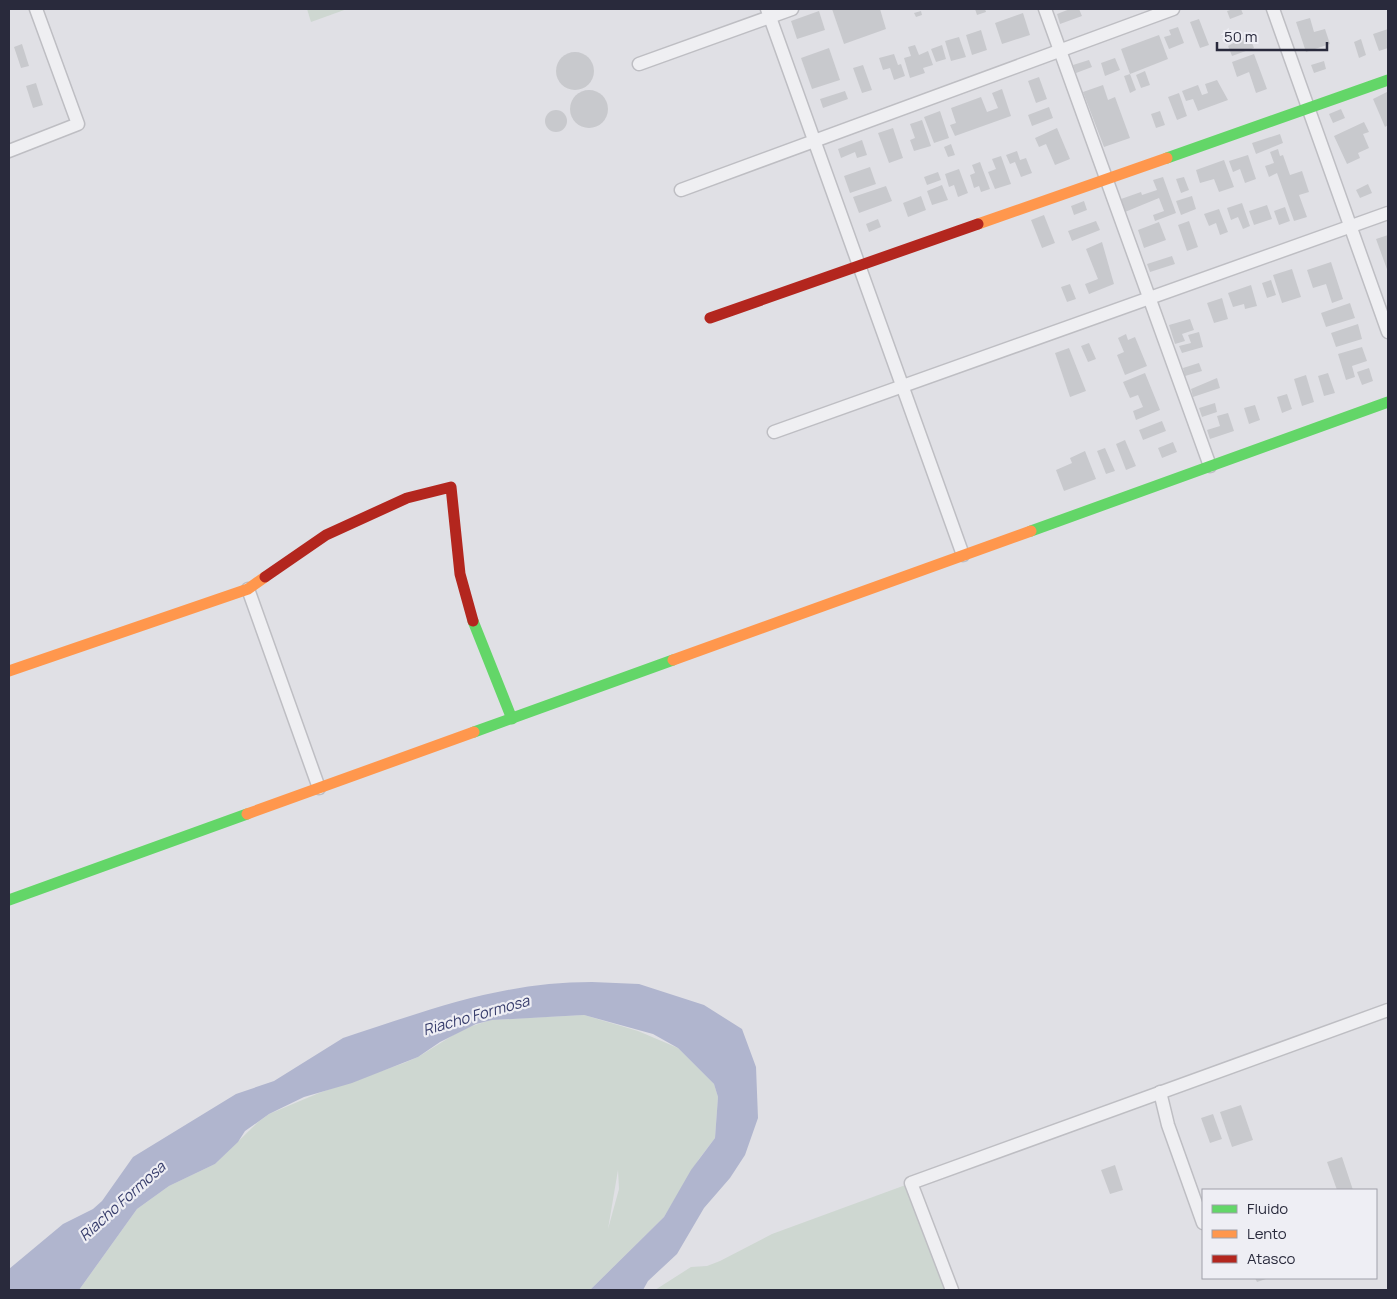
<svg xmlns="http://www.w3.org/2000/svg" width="1397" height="1299" font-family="Manrope,sans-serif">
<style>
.green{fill:#ced7d1;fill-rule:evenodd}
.water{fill:#b0b5ce}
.building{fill:#c8c9cd}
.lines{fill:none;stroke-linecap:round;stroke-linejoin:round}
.street-casing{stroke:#bebec3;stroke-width:15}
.street{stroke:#efeff2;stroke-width:12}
.fast{stroke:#63d668;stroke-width:11}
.slow{stroke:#ff974d;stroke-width:11}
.jam{stroke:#b3261e;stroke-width:11}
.labels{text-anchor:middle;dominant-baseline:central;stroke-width:4.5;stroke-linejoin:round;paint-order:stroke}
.water-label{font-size:15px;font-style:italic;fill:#373d6c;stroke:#eeeef4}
</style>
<rect width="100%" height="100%" fill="#e0e0e5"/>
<!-- green -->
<g class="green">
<path d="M307,9h40l-36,13z"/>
<path d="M584,1015l54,16 40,17 36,36 4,13 -3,41 -16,21 -35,58 -74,73h-511l58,-81 32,-23 46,-22 43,-42 11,-8 50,-21 85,-30 14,-6 45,-28 28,-9zM618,1170l1,19 -11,40z"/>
<path d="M911,1183l41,107h-297l36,-23 16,-1 13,-5 52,-27z"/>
</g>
<!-- water -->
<path class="water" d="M592,982l47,2 65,21 38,24 14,38 2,51 -13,37 -15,23 -26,30 -27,46 -29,27 -5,9h-53l74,-73 27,-47 24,-32 3,-41 -4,-13 -36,-36 -25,-14 -69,-19 -92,5 -16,4 -36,18 -22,15 -66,26 -48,14 -35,17 -24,17 -7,11 -23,22 -46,22 -32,23 -58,81h-70v-21l54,-45 30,-15 9,-8 31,-44 103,-63 38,-13 69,-43c86,-28 158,-56 249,-56z"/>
<!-- building -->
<g class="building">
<path d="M832,9h48l6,20 -42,15z"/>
<path d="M975,9h10l1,3 -9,3z"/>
<path d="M1070,9h9l3,7 -22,8 -3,-10z"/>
<path d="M1234,9h7l2,5 -13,5 -3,-8z"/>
<path d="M819,11l6,19 -28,9 -6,-18z"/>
<path d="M921,11l1,4 -6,2 -2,-4z"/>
<path d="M1023,13l7,22 -28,9 -7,-21z"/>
<path d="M1310,18l4,14 11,-3 5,15 -24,8 -10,-30z"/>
<path d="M1199,19l10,26 -9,3 -10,-26z"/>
<path d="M1178,27l6,16 -15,6 -5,-12 7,-2 -2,-5z"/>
<path d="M1388,29v19l-9,3 -6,-17z"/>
<path d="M981,30l6,20 -15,5 -6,-20z"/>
<path d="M1159,35l9,24 -38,15 -9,-25z"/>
<path d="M1249,35l5,13 -22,8 -4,-10z"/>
<path d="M959,37l7,20 -15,4 -6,-20z"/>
<path d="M1361,39l5,16 -7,3 -5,-16z"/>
<path d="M22,44l7,22 -8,2 -7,-21z"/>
<path d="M915,45l4,10 9,-4 5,14 -10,3 2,5 -15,5 -6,-20 7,-2 -3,-9z"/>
<path d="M942,45l4,14 -10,3 -5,-13z"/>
<path d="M829,48l11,32 -28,9 -11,-31z"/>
<circle cx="575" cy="71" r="19"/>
<path d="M894,54l4,11 3,-1 4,12 -11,4 -4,-12 -7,2 -4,-12z"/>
<path d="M1254,54l13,35 -11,4 -7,-21 -12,5 -5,-15z"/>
<path d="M1115,58l5,12 -15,6 -4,-13z"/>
<path d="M1089,60l3,7 -16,6 -3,-8z"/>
<path d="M1324,61l2,8 -12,4 -3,-8z"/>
<path d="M863,65l9,25 -10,3 -9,-25z"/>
<path d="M1145,71l5,14 -9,3 -5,-13z"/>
<path d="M1130,74l6,16 -6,3 -6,-17z"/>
<path d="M1039,77l8,22 -11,4 -8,-22z"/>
<path d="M1217,80l11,20 -30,11 -5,-12 -7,2 -4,-10 16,-6 4,10 6,-2 -3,-9z"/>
<path d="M36,83l7,22 -10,3 -7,-22z"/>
<path d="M1103,85l5,15 7,-3 15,41 -26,9 -21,-55z"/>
<path d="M1002,89l9,27 -56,20 -5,-11 6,-2 -5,-15 30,-11 6,15 11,-4 -6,-15z"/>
<circle cx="589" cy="109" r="19"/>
<path d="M845,91l3,8 -25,9 -3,-9z"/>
<path d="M1387,92l1,33 -3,2 -12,-28z"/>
<path d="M1179,93l8,23 -10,4 -9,-23z"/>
<path d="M1049,107l4,11 -21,8 -4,-11z"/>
<path d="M1341,109l4,9 -12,5 -4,-9z"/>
<circle cx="556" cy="121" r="11"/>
<path d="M940,111l9,27 -15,5 -10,-26z"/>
<path d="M1160,111l5,14 -9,3 -5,-14z"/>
<path d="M922,120l9,26 -17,5 -4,-11 5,-2 -5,-14z"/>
<path d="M1364,122l5,10 -6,2 6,14 -11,5 2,5 -13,6 -13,-28z"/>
<path d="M893,128l10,30 -14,5 -11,-30z"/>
<path d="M1057,128l13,31 -15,6 -9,-21 -7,3 -4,-9z"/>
<path d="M1280,134l3,9 -27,11 -4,-11z"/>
<path d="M862,140l5,15 -10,3 -2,-6 -14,6 -3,-9z"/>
<path d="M951,144l4,11 -7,2 -4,-10z"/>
<path d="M1278,149l2,7 3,-1 7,20 12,-4 7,21 -10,3 8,22 -13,4 -17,-48 -8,4 -4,-11 9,-3 -4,-11z"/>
<path d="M1017,151l3,9 6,-2 6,15 -11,4 -6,-15 -5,2 -4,-9z"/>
<path d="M1248,155l8,24 -11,4 -5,-14 -7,3 -4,-11z"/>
<path d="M1001,156l10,28 -16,5 -7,-17 8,-3 -4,-10z"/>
<path d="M1224,160l10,27 -15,5 -5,-13 -14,4 -4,-13z"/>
<path d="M980,162l10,27 -9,3 -2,-6 -5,2 -4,-13 5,-2 -3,-8z"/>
<path d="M870,167l6,17 -26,9 -6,-17z"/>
<path d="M959,169l9,24 -10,4 -4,-12 -5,2 -4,-13z"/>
<path d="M938,172l3,8 -14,5 -3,-8z"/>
<path d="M1163,177l13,36 -21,8 -2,-6 11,-4 -5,-13 -34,14 -4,-13 20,-7 1,3 15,-5 -4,-10z"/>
<path d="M1184,177l5,13 -8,3 -5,-14z"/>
<path d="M1368,184l4,9 -12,5 -4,-8z"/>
<path d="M942,185l6,15 -16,5 -5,-14z"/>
<path d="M886,186l6,15 -33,12 -6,-16z"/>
<path d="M921,196l5,14 -18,7 -5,-14z"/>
<path d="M1192,196l4,13 -15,6 -5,-14z"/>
<path d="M1084,201l3,9 -13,5 -3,-9z"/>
<path d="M1242,203l8,23 -7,3 -5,-12 -7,3 -4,-12z"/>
<path d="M1267,205l5,14 -18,6 -5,-14z"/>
<path d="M1285,207l5,14 -11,4 -5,-14z"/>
<path d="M1219,209l9,23 -8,3 -4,-12 -7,3 -5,-12z"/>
<path d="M1044,215l11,28 -13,5 -11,-28z"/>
<path d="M878,219l3,8 -12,5 -3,-8z"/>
<path d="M1096,221l4,9 -28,11 -4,-10z"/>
<path d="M1189,221l9,26 -11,4 -9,-26z"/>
<path d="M1159,222l7,18 -22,8 -6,-18z"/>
<path d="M1388,235v37l-12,-33z"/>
<path d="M1102,242l12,42 -25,10 -4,-10 13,-5 -12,-30z"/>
<path d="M1172,256l3,8 -25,8 -3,-8z"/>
<path d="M1331,262l12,37 -11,4 -6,-19 -13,4 -6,-18z"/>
<path d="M1292,269l9,28 -19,6 -9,-28z"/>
<path d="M1271,280l5,15 -9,3 -5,-15z"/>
<path d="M1070,284l6,15 -9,3 -6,-15z"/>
<path d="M1251,285l6,21 -12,3 -1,-5 -11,3 -5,-14z"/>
<path d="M1222,298l6,21 -14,4 -7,-20z"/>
<path d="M1350,303l5,15 -29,9 -5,-14z"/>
<path d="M1190,319l4,11 -12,4 3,7 -10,3 -6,-19z"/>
<path d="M1358,324l4,15 -26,8 -5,-14z"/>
<path d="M1199,332l4,15 -21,6 -3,-7 12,-3 -3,-8z"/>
<path d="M1126,334l2,6 7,-3 12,29 -22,9 -8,-20 7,-3 -6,-14z"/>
<path d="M1089,343l7,16 -8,3 -7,-16z"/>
<path d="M1362,347l5,14 -15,5 3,11 -9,3 -8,-26z"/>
<path d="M1069,348l17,43 -16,6 -15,-44z"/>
<path d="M1199,363l3,8 -17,5 -2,-8z"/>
<path d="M1369,368l4,13 -11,4 -5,-13z"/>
<path d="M1145,373l15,37 -24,10 -3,-9 10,-4 -5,-12 -8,3 -7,-16z"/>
<path d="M1328,373l7,20 -11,3 -6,-20z"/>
<path d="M1306,375l8,27 -12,4 -8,-27z"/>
<path d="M1217,378l3,10 -27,9 -2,-8z"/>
<path d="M1287,394l5,15 -10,4 -5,-16z"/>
<path d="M1215,403l2,9 -15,5 -3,-9z"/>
<path d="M1255,405l5,15 -11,4 -5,-16z"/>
<path d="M1228,413l6,18 -24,8 -3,-9 13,-4 -3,-10z"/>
<path d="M1162,421l4,10 -23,9 -4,-10z"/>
<path d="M1125,440l11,26 -10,4 -10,-26z"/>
<path d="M1173,442l4,10 -15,6 -4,-10z"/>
<path d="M1105,448l10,23 -9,3 -9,-23z"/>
<path d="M1085,451l11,28 -32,12 -8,-21 16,-7 -2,-5z"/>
<path d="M1241,1105l12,35 -21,7 -12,-35z"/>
<path d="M1213,1114l9,25 -12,4 -9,-25z"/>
<path d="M1342,1157l11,33h-16l-10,-28z"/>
<path d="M1115,1165l8,25 -13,4 -9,-24z"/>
<path d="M1255,1278h14l-12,4z"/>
</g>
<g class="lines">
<!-- street casing -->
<g class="street-casing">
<g id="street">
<path d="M767,9l196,546"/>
<path d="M1045,9l165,457"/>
<path d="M1273,9l115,323"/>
<path d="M639,64l153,-55"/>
<path d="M9,151l69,-27 -42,-115"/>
<path d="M681,190l492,-181"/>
<path d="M774,432l614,-219"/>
<path d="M248,589l71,199"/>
<path d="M1160,1092l8,33 35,98"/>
<path d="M952,1290l-41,-107 477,-173"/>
</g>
</g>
<!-- street -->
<use href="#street" class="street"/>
<!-- fast -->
<g class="fast">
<path d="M1167,158l221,-78"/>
<path d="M1031,531l357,-129"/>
<path d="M473,621l39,98"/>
<path d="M474,732l199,-72"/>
<path d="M9,900l238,-86"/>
</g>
<!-- slow -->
<g class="slow">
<path d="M978,224l189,-66"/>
<path d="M673,660l358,-129"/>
<path d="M9,671l239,-82 17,-12"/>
<path d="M247,814l227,-82"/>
</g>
<!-- jam -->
<g class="jam">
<path d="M710,318l268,-94"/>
<path d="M265,577l61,-42 81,-37 44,-11 9,87 13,47"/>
</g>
</g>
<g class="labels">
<!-- water labels -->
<g class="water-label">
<text transform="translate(476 1015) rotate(-16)">Riacho Formosa</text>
<text transform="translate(122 1201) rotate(-42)">Riacho Formosa</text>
</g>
</g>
<!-- border -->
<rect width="1397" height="1299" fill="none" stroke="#292a3c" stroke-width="20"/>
<!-- legend -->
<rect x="1202" y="1189" width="175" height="90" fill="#eeeef4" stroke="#9fa0aa"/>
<rect x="1212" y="1205" width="25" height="8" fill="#63d668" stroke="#9fa0aa"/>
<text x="1247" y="1214" font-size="15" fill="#292a3c">Fluido</text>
<rect x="1212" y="1230" width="25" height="8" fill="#ff974d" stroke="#9fa0aa"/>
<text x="1247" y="1239" font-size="15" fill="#292a3c">Lento</text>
<rect x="1212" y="1255" width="25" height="8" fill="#b3261e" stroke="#9fa0aa"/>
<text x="1247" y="1264" font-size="15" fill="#292a3c">Atasco</text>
<!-- scale -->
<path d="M1217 42v8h110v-8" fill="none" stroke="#292a3c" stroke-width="2.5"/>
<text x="1224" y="42" font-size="15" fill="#292a3c" stroke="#eeeef4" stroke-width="4" paint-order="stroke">50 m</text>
</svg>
